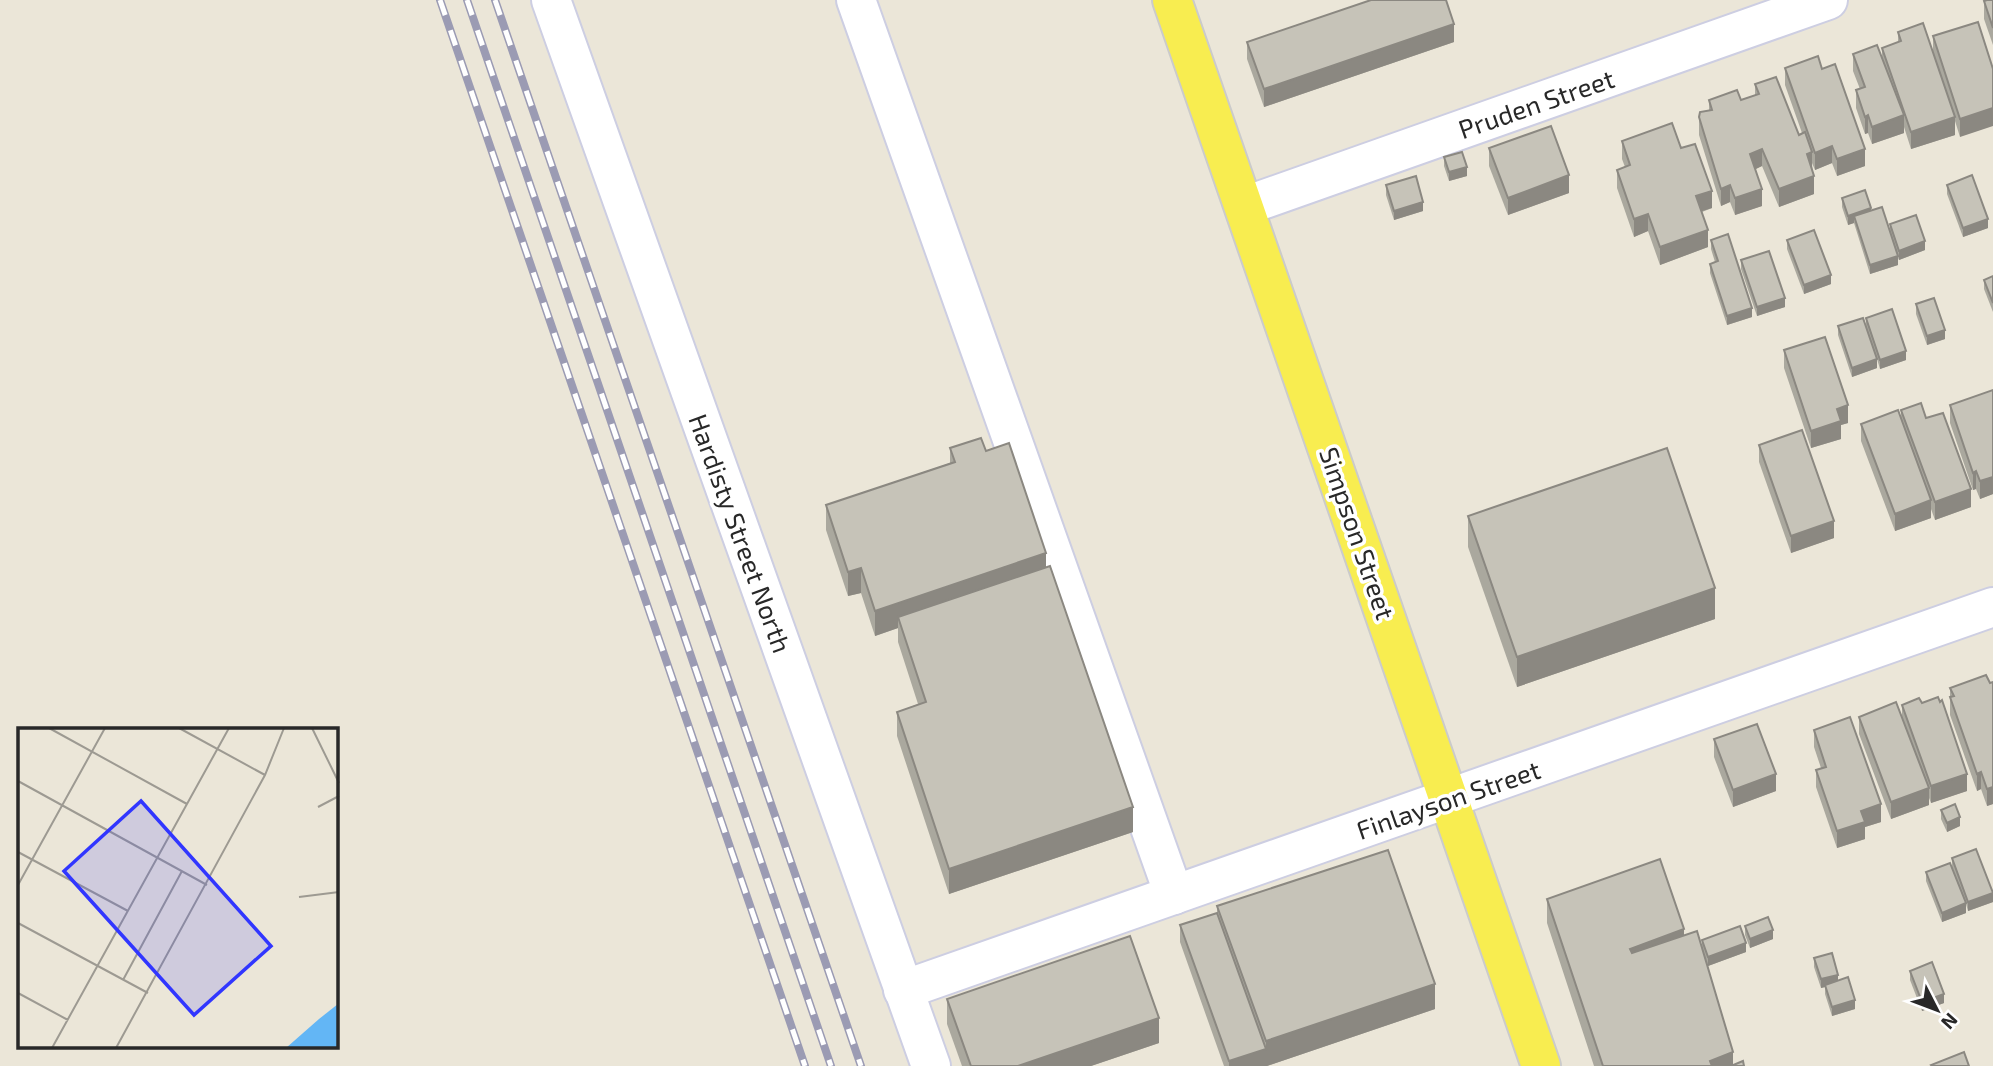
<svg xmlns="http://www.w3.org/2000/svg" width="1993" height="1066" font-family="'Exo 2',sans-serif">
<style>
.lines{fill:none;stroke-linecap:round;stroke-linejoin:round}
.minor-casing{stroke:#cdcee2;stroke-width:42}
.major-casing{stroke:#cbcbcb;stroke-width:42}
.minor{stroke:#fff;stroke-width:38}
.major{stroke:#f8ed50;stroke-width:38}
.rail-casing{stroke:#9b9bb3;stroke-width:8}
.rail{stroke:#fff;stroke-width:5;stroke-dasharray:16;stroke-linecap:butt}
.wall{fill:#aaa89e}
.shaded-wall{fill:#8b8881}
.building{fill:#c6c3b8;stroke:#8b8881;stroke-width:2}
.labels{text-anchor:middle;dominant-baseline:central;stroke-width:7;stroke-linejoin:round;paint-order:stroke}
.street-label{font-size:26px;fill:#282828;stroke:#fff}
.inset-road{fill:none;stroke:#9d9a92;stroke-width:2}
.view{fill:#3136ff;fill-opacity:0.15;stroke:#3136ff;stroke-width:3.5}
.inset-edge{fill:none;stroke:#282828;stroke-width:3.5}
</style>
<rect width="100%" height="100%" fill="#ebe6d8"/>
<g class="lines">
<!-- minor casing -->
<g class="minor-casing">
<g id="minor">
<path d="M551,0l380,1066"/>
<path d="M856,0l318,895"/>
<path d="M1245,206l583,-206"/>
<path d="M903,990l1090,-383"/>
</g>
</g>
<!-- major casing -->
<g class="major-casing">
<path id="major" d="M1172,0l369,1066"/>
</g>
<!-- minor -->
<use href="#minor" class="minor"/>
<!-- major -->
<use href="#major" class="major"/>
<!-- rail casing -->
<g class="rail-casing">
<g id="rail">
<path d="M440,0l365,1066"/>
<path d="M467,0l364,1066"/>
<path d="M495,0l366,1066"/>
</g>
</g>
<!-- rail -->
<use href="#rail" class="rail"/>
</g>
<!-- wall -->
<g class="wall">
<path d="M1993,0v45l-9,-26v-18z"/>
<path d="M1978,22l-18,115 -5,-16v14l-44,14 -7,-22v6l-32,11 -4,-11 -3,1 -9,-26v-18l4,-1 -7,-18v-17l29,4v-10l16,-6v-10l35,22v-18z"/>
<path d="M1247,42h207l-190,65 -17,-48z"/>
<path d="M1785,68l37,1 43,97 -28,10 -5,-13 -17,7 -3,-7 2,31 -35,13 -17,-41 -7,3 7,37 -27,9 -5,-13 -9,4 -22,-71v-18l10,-7v-10h32l14,-5v-11l44,51 3,-2 -17,-48z"/>
<path d="M1622,141l59,7 31,60 -10,4 6,35 -48,18 -12,-34 -14,6 -17,-49v-18l8,-3 -3,-8z"/>
<path d="M1489,148l80,45 -61,22 -19,-49z"/>
<path d="M1444,157l23,19 -18,5 -5,-15z"/>
<path d="M1386,185l37,26 -29,9 -8,-25z"/>
<path d="M1947,185l41,43 -25,9 -16,-43z"/>
<path d="M1842,198l29,12 19,20v-6l35,26 -26,10 -1,-2v7l-28,9 -16,-51 -6,2 -6,-18z"/>
<path d="M1711,240l41,77 -25,8 -17,-52v-9l5,-2 -4,-13z"/>
<path d="M1787,240l44,44 -27,10 -17,-45z"/>
<path d="M1741,260l44,47 -28,9 -16,-47z"/>
<path d="M1993,276v36l-9,-23v-9z"/>
<path d="M1916,304l29,35 -18,6 -11,-31z"/>
<path d="M1866,318l40,42 -26,9 -3,-10v9l-25,9 -14,-42v-9h28z"/>
<path d="M1784,350l64,73 -7,2v14l-30,9 -27,-80z"/>
<path d="M1993,390v104l-13,5 -4,-10 -3,1 -23,-67v-18z"/>
<path d="M1901,410l25,8 45,89 -36,13 -4,-11v9l-36,13 -34,-90v-17l40,-6z"/>
<path d="M1759,445l75,93 -43,15 -32,-91z"/>
<path d="M950,448l36,3 60,116 87,265 -184,62 -52,-158v-24l21,-8 -20,-62v-14l-23,8 -14,-43 -13,3 -22,-66v-25l124,-42z"/>
<path d="M1468,516l247,103 -198,68 -49,-140z"/>
<path d="M1990,683h3v121l-6,2 -6,-17 -4,2 -27,-76v-27z"/>
<path d="M1902,705l65,86 -36,12 -2,-5v7l-38,14 -32,-85v-17h43z"/>
<path d="M1814,730l67,92 -16,5v12l-28,9 -21,-61v-17l5,-2 -7,-21z"/>
<path d="M1714,739l62,52 -43,16 -19,-50z"/>
<path d="M1941,810l19,16 -13,6 -6,-13z"/>
<path d="M1952,858l41,44 -25,9 -2,-7v9l-24,9 -16,-41v-9l26,-5z"/>
<path d="M1547,899l137,37 18,11v-7l44,12 -38,14 25,99 11,1h-150l-47,-143z"/>
<path d="M1217,906l218,103 -168,57h-43l-44,-124v-17l37,-12z"/>
<path d="M1745,926l28,13 -23,9 -5,-13z"/>
<path d="M1814,958l24,23 17,28 -23,7 -7,-22v-7l-4,1 -7,-21z"/>
<path d="M1910,971l34,32 -22,8 -12,-31z"/>
<path d="M947,999l212,44 -68,23h-129l-15,-42z"/>
</g>
<!-- shaded-wall -->
<g class="shaded-wall">
<path d="M1454,24v18l-190,65v-18z"/>
<path d="M1993,108v18l-33,11v-18z"/>
<path d="M1868,115v18l-3,1v-17z"/>
<path d="M1904,115v18l-32,11v-17z"/>
<path d="M1955,117v18l-44,14v-17z"/>
<path d="M1832,146v17l-17,7v-17z"/>
<path d="M1762,149v17l-12,6v-18z"/>
<path d="M1865,149v17l-28,10v-17z"/>
<path d="M1812,152v18l-5,-16z"/>
<path d="M1467,167v9l-18,5v-9z"/>
<path d="M1569,175v18l-61,22v-17z"/>
<path d="M1814,176v18l-35,13v-18z"/>
<path d="M1730,185v17l-9,4v-17z"/>
<path d="M1762,189v17l-27,9v-17z"/>
<path d="M1712,191v17l-16,5v-17z"/>
<path d="M1423,202v9l-29,9v-9z"/>
<path d="M1871,208v9l-17,-1v7l-6,2v-9z"/>
<path d="M1648,214v17l-14,6v-18z"/>
<path d="M1988,219v9l-25,9v-9z"/>
<path d="M1708,230v17l-48,18v-18z"/>
<path d="M1925,241v9l-26,10v-9z"/>
<path d="M1898,256v9l-28,9v-9z"/>
<path d="M1831,275v9l-27,10v-9z"/>
<path d="M1785,298v9l-28,9v-9z"/>
<path d="M1752,308v9l-25,8v-9z"/>
<path d="M1945,330v9l-18,6v-9z"/>
<path d="M1906,351v9l-26,9v-9z"/>
<path d="M1877,359v9l-25,9v-9z"/>
<path d="M1848,405v18l-7,2v14l-30,9v-17l26,-22z"/>
<path d="M1976,471v18l-3,1v-17z"/>
<path d="M1993,477v17l-13,5v-18z"/>
<path d="M1971,489v18l-36,13v-18z"/>
<path d="M1931,500v18l-36,13v-17z"/>
<path d="M1834,521v17l-43,15v-17z"/>
<path d="M1046,553v25l-148,39v11l-23,8v-25z"/>
<path d="M861,568v25l-13,3v-24z"/>
<path d="M1715,588v31l-198,68v-30z"/>
<path d="M1981,772v17l-4,2v-17z"/>
<path d="M1776,774v17l-43,16v-17z"/>
<path d="M1967,774v17l-36,12v-17z"/>
<path d="M1993,787v17l-6,2v-17z"/>
<path d="M1929,788v17l-38,14v-17z"/>
<path d="M1881,804v18l-16,5v12l-28,9v-17l24,-20z"/>
<path d="M1133,807v25l-184,62v-25z"/>
<path d="M1960,817v9l-13,6v-9z"/>
<path d="M1993,893v9l-25,9v-9z"/>
<path d="M1966,903v10l-24,9v-9z"/>
<path d="M1684,929v25l-54,19v-24z"/>
<path d="M1773,930v9l-23,9v-9z"/>
<path d="M1746,943v9l-38,14v-9z"/>
<path d="M1838,975v9l-13,1v2l-4,1v-9z"/>
<path d="M1435,984v25l-168,57h-38v-5l37,-12v-8z"/>
<path d="M1944,994v9l-22,8v-9z"/>
<path d="M1855,1000v9l-23,7v-9z"/>
<path d="M1159,1018v25l-68,23h-73z"/>
<path d="M1733,1052v14h-23v-5z"/>
</g>
<!-- building -->
<g class="building">
<path d="M1371,0h75l8,24 -190,65 -17,-47z"/>
<path d="M1987,0h6v28l-9,-27z"/>
<path d="M1978,22l15,47v39l-33,11 -27,-83z"/>
<path d="M1923,23l32,94 -44,15 -29,-84 19,-7 -3,-9z"/>
<path d="M1877,45l27,70 -32,12 -4,-12 -3,2 -9,-27 9,-3 -12,-33z"/>
<path d="M1818,56l4,13 13,-5 30,85 -28,10 -5,-13 -17,7 -30,-85z"/>
<path d="M1776,77l23,58 6,-3 7,20 -5,2 7,22 -35,13 -17,-40 -12,5 12,35 -27,9 -5,-13 -9,4 -22,-72 1,-5 12,-2 -3,-10 28,-10 4,10 18,-6 -4,-10z"/>
<path d="M1672,123l9,25 14,-4 17,47 -16,5 12,34 -48,17 -12,-33 -14,5 -17,-49 13,-5 -8,-24z"/>
<path d="M1551,126l18,49 -61,23 -19,-50z"/>
<path d="M1462,152l5,15 -18,5 -5,-15z"/>
<path d="M1972,175l16,44 -25,9 -16,-43z"/>
<path d="M1416,176l7,26 -29,9 -8,-26z"/>
<path d="M1865,190l6,18 -23,8 -6,-18z"/>
<path d="M1882,207l16,49 -28,9 -16,-49z"/>
<path d="M1916,215l9,26 -26,10 -9,-27z"/>
<path d="M1814,230l17,45 -27,10 -17,-45z"/>
<path d="M1728,234l24,74 -25,8 -17,-52 8,-3 -7,-21z"/>
<path d="M1769,251l16,47 -28,9 -16,-47z"/>
<path d="M1993,276v27l-9,-23z"/>
<path d="M1934,298l11,32 -18,6 -11,-32z"/>
<path d="M1892,309l14,42 -26,9 -14,-42z"/>
<path d="M1863,318l14,41 -25,9 -14,-42z"/>
<path d="M1825,337l23,68 -11,4 4,12 -30,10 -27,-81z"/>
<path d="M1993,390v87l-13,4 -4,-10 -3,2 -23,-68z"/>
<path d="M1921,403l5,15 17,-5 28,76 -36,13 -34,-92z"/>
<path d="M1898,410l33,90 -36,14 -34,-90z"/>
<path d="M1802,430l32,91 -43,15 -32,-91z"/>
<path d="M981,438l5,13 23,-8 37,110 -171,58 -14,-43 -13,4 -22,-67 129,-43 -5,-14z"/>
<path d="M1667,448l48,140 -198,69 -49,-141z"/>
<path d="M1050,566l83,241 -184,62 -52,-157 29,-10 -28,-85z"/>
<path d="M1986,675l4,8 3,-1v105l-6,2 -6,-17 -4,2 -27,-77 4,-1 -4,-8z"/>
<path d="M1938,697l2,5 2,-2 25,74 -36,12 -29,-81 17,-7 3,5z"/>
<path d="M1896,702l33,86 -38,14 -32,-85z"/>
<path d="M1850,717l31,87 -20,7 4,11 -28,9 -21,-61 10,-3 -12,-37z"/>
<path d="M1757,724l19,50 -43,16 -19,-51z"/>
<path d="M1955,804l5,13 -13,6 -6,-13z"/>
<path d="M1976,849l17,44 -25,9 -16,-44z"/>
<path d="M1388,850l47,134 -169,57 -49,-135z"/>
<path d="M1660,859l24,70 -54,20 2,4 65,-22 36,121 -23,9 2,5h-109l-56,-167z"/>
<path d="M1950,863l16,40 -24,10 -16,-41z"/>
<path d="M1217,913l49,136 -37,12 -49,-136z"/>
<path d="M1768,917l5,13 -23,9 -5,-13z"/>
<path d="M1740,926l6,17 -38,14 -6,-17z"/>
<path d="M1130,936l29,82 -141,48h-47l-24,-67z"/>
<path d="M1832,953l6,22 -17,4 -7,-21z"/>
<path d="M1932,962l12,32 -22,8 -12,-31z"/>
<path d="M1848,977l7,23 -23,7 -7,-22z"/>
<path d="M1964,1052l5,14h-37l-1,-1z"/>
<path d="M1743,1061l1,5h-13z"/>
</g>
<g class="labels">
<!-- street labels -->
<g class="street-label">
<text transform="translate(1536 103) rotate(-19)">Pruden Street</text>
<text transform="translate(741 533) rotate(70)">Hardisty Street North</text>
<text transform="translate(1358 533) rotate(71)">Simpson Street</text>
<text transform="translate(1448 799) rotate(-19)">Finlayson Street</text>
</g>
</g>
<!-- overview -->
<g transform="translate(18 728)">
<rect width="320" height="320" fill="#ebe6d8"/>
<path d="M320,276v44h-52l33,-29z" fill="#63b6f5"/>
<path class="inset-road" d="M31,0l138,76M161,0l86,47M294,0l27,55M0,53l189,104M300,79l21,-11M0,124l110,59M0,157l87,-157M281,169l40,-5M0,195l130,70M105,252l59,-109M0,265l50,27M34,320l177,-320M98,320l149,-273 19,-47"/>
<path class="view" d="M123,73l130,145 -77,69 -130,-144z"/>
<rect width="320" height="320" class="inset-edge"/>
</g>
<!-- north arrow -->
<g transform="translate(1937 1010) rotate(132)" stroke="#ffffff" stroke-width="5" paint-order="stroke">
<path d="M0-5L12 26L0 18L-12 26Z" fill="#282828"/>
<text y="-10" font-size="19" font-weight="bold" text-anchor="middle" fill="#282828">N</text>
</g>
</svg>
